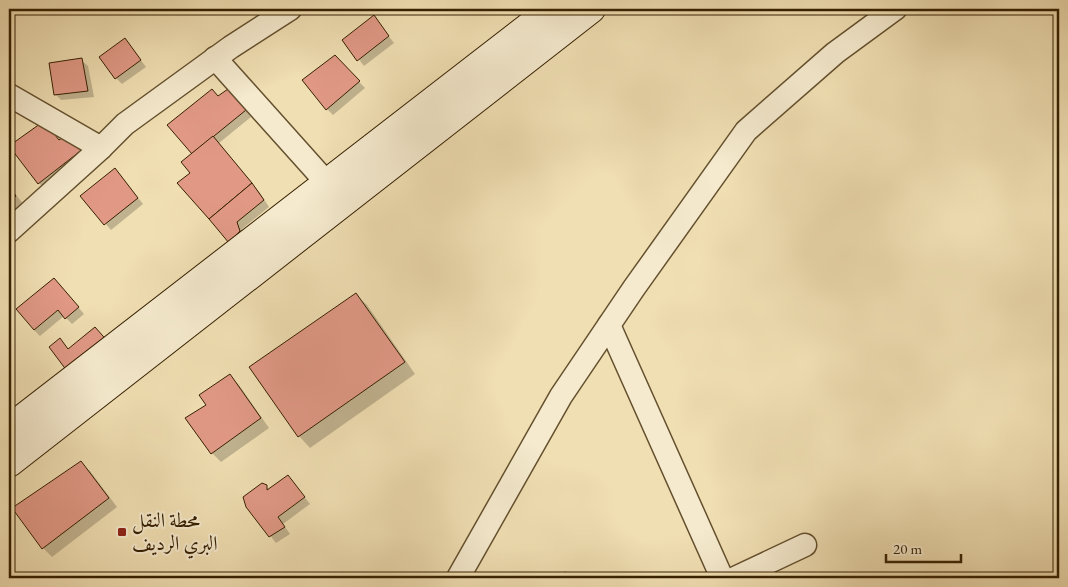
<svg xmlns="http://www.w3.org/2000/svg" width="1068" height="587" font-family="'EB Garamond',Amiri,serif">
<style>
.shadow{fill:#0003}
.building{fill:#e19986;stroke:#362001}
.lines{fill:none;stroke-linecap:round;stroke-linejoin:round}
.street-casing{stroke:#64502e;stroke-width:25}
.secondary-casing{stroke:#362001;stroke-width:30}
.street{stroke:#f5eace;stroke-width:22}
.secondary{stroke:#f5eace;stroke-width:28}
.poi-dot{fill:#8f2418;stroke:#f5eace;stroke-width:2}
.labels{text-anchor:middle;dominant-baseline:central;stroke-width:4;stroke-linejoin:round;paint-order:stroke}
.poi-label{font-size:20px;fill:#362001;stroke:#f5eace;text-anchor:start}
</style>
<rect width="100%" height="100%" fill="#f0dfb3"/>
<filter id="stains"><feTurbulence type="fractalNoise" baseFrequency=".004" numOctaves="4"/><feColorMatrix values="0 0 0 0 .2 0 0 0 0 .09 0 0 0 0 .02 0 0 0 .5 -.17"/></filter>
<radialGradient id="worn" r=".72"><stop offset=".6" stop-color="#630" stop-opacity="0"/><stop offset="1" stop-color="#630" stop-opacity=".3"/></radialGradient>
<!-- shadow -->
<g class="shadow">
<path d="M374,17l20,26 -30,23 -20,-26z"/>
<path d="M130,46l16,21 -24,17 -6,-6z"/>
<path d="M335,57l30,31 -32,27 -6,-6z"/>
<path d="M81,60l7,6 6,31 -33,3 -6,-6z"/>
<path d="M234,96l17,21 -32,26 41,50 9,14 -27,22 3,9 -9,11 -44,-76 1,-19 26,-57z"/>
<path d="M50,129l10,12 22,9 6,6 -43,33 -6,-6z"/>
<path d="M120,175l23,29 -32,26 -29,-34z"/>
<path d="M9,186l15,19 -15,12z"/>
<path d="M60,285l24,29 -12,10 -8,-8 -24,20 -6,-6z"/>
<path d="M355,294l12,11 48,69 -105,74 -11,-12 -49,-68z"/>
<path d="M230,376l9,9 30,43 -48,34 -9,-9 -5,-48z"/>
<path d="M81,463l9,8 27,36 -65,50 -9,-9z"/>
<path d="M288,476l22,28 -27,20 7,10 -14,9 -29,-37 19,-20 3,4z"/>
</g>
<!-- building -->
<g class="building">
<path d="M374,15l15,21 -32,25 -15,-21z"/>
<path d="M125,38l16,22 -26,19 -16,-22z"/>
<path d="M335,55l25,26 -34,29 -24,-30z"/>
<path d="M82,58l6,33 -34,4 -5,-32z"/>
<path d="M212,89l6,7 10,-7 18,21 -54,44 -25,-29z"/>
<path d="M44,121l15,19 7,-5 17,14 -45,35 -29,-38z"/>
<path d="M213,136l39,47 -43,36 -32,-36 13,-10 -9,-11z"/>
<path d="M115,168l23,30 -34,27 -24,-29z"/>
<path d="M252,183l12,17 -27,22 3,9 -11,12 -20,-24z"/>
<path d="M9,186l7,10 -7,6z"/>
<path d="M54,278l25,29 -14,12 -7,-9 -24,20 -18,-21z"/>
<path d="M356,293l49,69 -107,75 -49,-70z"/>
<path d="M95,327l15,17 -40,31 -21,-28 11,-9 8,11z"/>
<path d="M230,374l31,44 -50,36 -26,-36 21,-13 -7,-10z"/>
<path d="M81,461l28,37 -67,51 -30,-41z"/>
<path d="M288,475l17,22 -27,20 7,10 -16,10 -23,-30 -3,-10 19,-14 5,2v5z"/>
<path d="M566,572l3,6h-21z"/>
</g>
<g class="lines">
<!-- street casing -->
<g class="street-casing">
<g id="street">
<path d="M215,58l112,125"/>
<path d="M9,95l92,53"/>
<path d="M9,231l92,-83 24,-24 106,-77 59,-38"/>
<path d="M609,325l113,253"/>
<path d="M458,578l103,-182 73,-108 112,-157 89,-78 60,-44"/>
<path d="M735,578l70,-33"/>
</g>
</g>
<!-- secondary casing -->
<g class="secondary-casing">
<g id="secondary">
<path d="M9,429l543,-420"/>
<path d="M9,463l582,-454"/>
</g>
</g>
<!-- street -->
<use href="#street" class="street"/>
<!-- secondary -->
<use href="#secondary" class="secondary"/>
</g>
<!-- markers -->
<rect class="poi-dot" x="117" y="527" width="10" height="10" rx="2.5"/>
<g class="labels">
<!-- poi labels -->
<g class="poi-label">
<text x="132" y="520">محطة النقل<tspan x="132" dy="23">البري الرديف</tspan></text>
</g>
</g>
<!-- margin -->
<rect width="1068" height="587" fill="none" stroke="#f0dfb3" stroke-width="30"/>
<rect x="10" y="10" width="1048" height="567" fill="none" stroke="#362001" stroke-width="2.5"/>
<rect x="15" y="15" width="1038" height="557" fill="none" stroke="#362001"/>
<!-- scale -->
<path d="M886 554v8h75v-8" fill="none" stroke="#362001" stroke-width="2.5"/>
<text x="893" y="554" font-size="15" fill="#362001" stroke="#f5eace" stroke-width="4" paint-order="stroke">20 m</text>
<rect width="100%" height="100%" filter="url(#stains)"/>
<rect width="100%" height="100%" fill="url(#worn)"/>
</svg>
